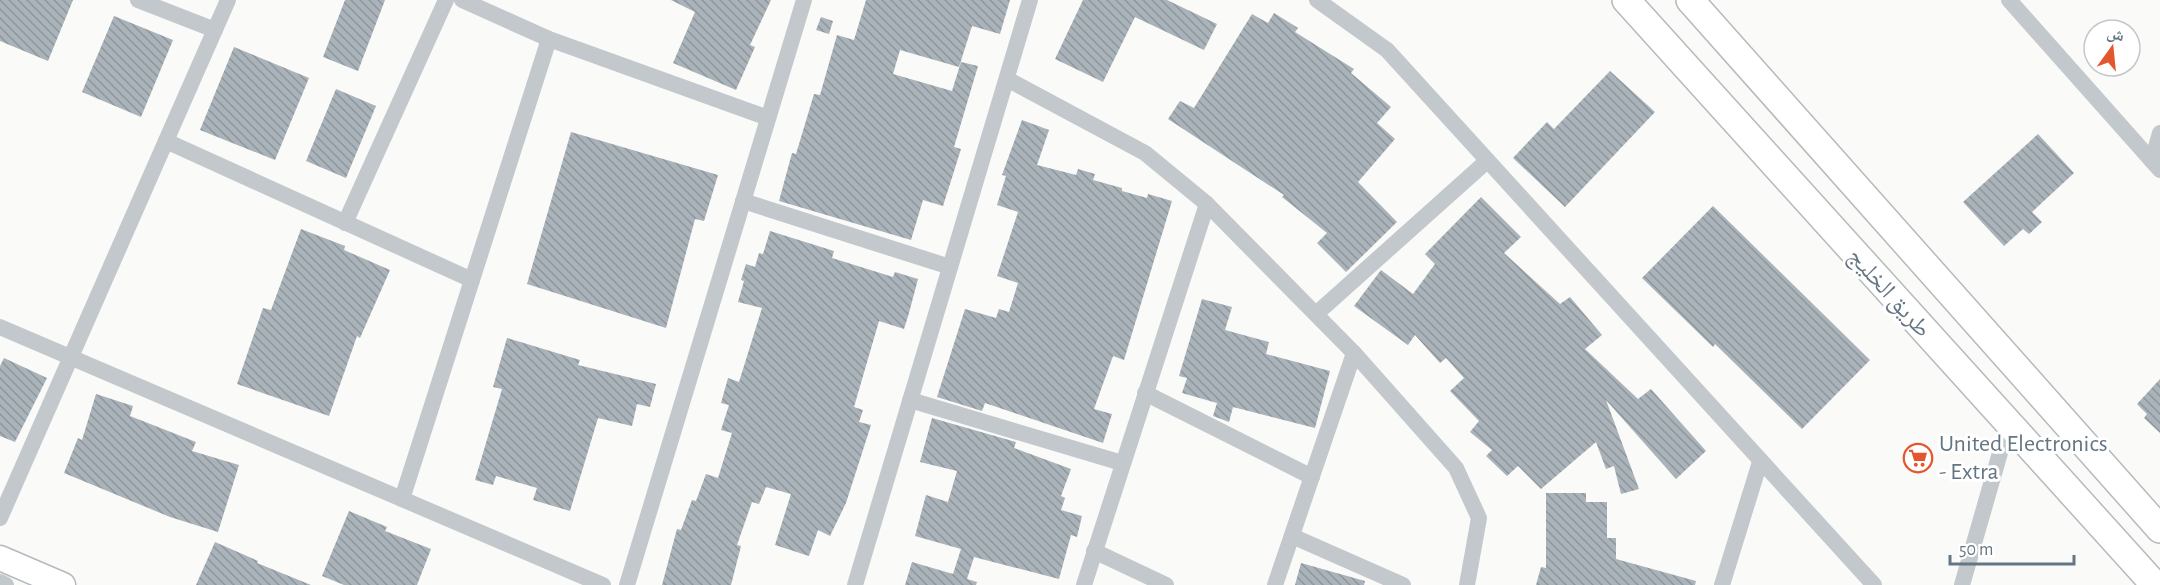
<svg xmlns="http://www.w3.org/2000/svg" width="2160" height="585" font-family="'Alegreya Sans','Noto Naskh Arabic',sans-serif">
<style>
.building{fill:url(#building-back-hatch)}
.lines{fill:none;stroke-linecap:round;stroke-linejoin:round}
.secondary-casing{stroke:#b3babf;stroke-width:27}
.primary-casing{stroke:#b5babe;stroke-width:30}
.street{stroke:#c3c8cc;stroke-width:16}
.secondary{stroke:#fff;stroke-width:24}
.primary{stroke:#fff;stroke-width:27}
.labels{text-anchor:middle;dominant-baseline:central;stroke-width:6;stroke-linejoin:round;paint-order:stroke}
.street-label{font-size:24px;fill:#657683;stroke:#fff}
.poi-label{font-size:24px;fill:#657683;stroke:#fff;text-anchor:start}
</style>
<defs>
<pattern id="building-back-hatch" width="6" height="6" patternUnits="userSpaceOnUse" patternTransform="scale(1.5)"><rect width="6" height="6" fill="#aab3b9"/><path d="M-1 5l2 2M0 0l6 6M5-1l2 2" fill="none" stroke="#8e969c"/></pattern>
</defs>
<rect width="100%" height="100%" fill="#fafaf8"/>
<!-- building -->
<g class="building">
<path d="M0,0h73l-25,61 -48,-20z"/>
<path d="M345,0h40l-27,71 -35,-14z"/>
<path d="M671,0h100l-21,45 5,2 -19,43 -63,-27 22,-51z"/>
<path d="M866,0h144l-10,34 -28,-8 -13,41 -59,-17 -7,24 59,17 9,-29 17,4 -24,81 7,2 -18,57 -20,-6 -12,40 -132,-39 13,-48 4,1 18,-60 6,1 17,-60 17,5z"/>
<path d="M1083,0h84l50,24 -13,26 -69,-33 -32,65 -48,-23z"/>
<path d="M1274,13l24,15 -3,4 59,37 -3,4 40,34 -14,16 18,16 -37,43 39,40 -51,50 -29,-29 10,-10 -45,-36 2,-2 -116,-76 12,-18 14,7 58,-94 16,9z"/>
<path d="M114,16l59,24 -32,77 -59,-25z"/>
<path d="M821,17l12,4 -4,13 -13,-4z"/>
<path d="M234,47l75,31 -34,82 -75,-30z"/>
<path d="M1610,71l45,41 -90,95 -52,-49 34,-36 7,7z"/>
<path d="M336,89l40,17 -30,72 -40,-17z"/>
<path d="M1022,120l27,10 -12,35 39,10 2,-6 17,5 -2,6 29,8v3l25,7 1,-4 24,7 -48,159 -11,-4 -19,53 18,5 -9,29 -118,-40 -3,8 -45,-14 28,-88 31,9 3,-9 10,3 9,-29 -21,-7 21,-64 -21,-7 9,-29 -4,-1z"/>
<path d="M571,132l147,43 -14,46 -9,-2 -29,109 -139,-44z"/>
<path d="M2038,134l36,39 -42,39 10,10 -13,12 -6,-5 -19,17 -41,-44z"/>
<path d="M1481,197l40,40 -17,16 56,51 10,-7 32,38 -17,14 53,50 13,-10 55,62 -30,28 -70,-79 33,89 -18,5 -7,-28 -8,3 -10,-27 -55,47 -23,-23 -11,10 -21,-20 6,-6 -22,-18 9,-11 -29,-30 14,-13 -18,-20 -6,5 -25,-28 -7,10 -54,-39 27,-36 32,24 22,-30 -10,-10z"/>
<path d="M1713,206l157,154 -68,69 -87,-85 -2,3 -71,-69z"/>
<path d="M301,229l44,17 -1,4 46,20 -30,68 -3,-2 -28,80 -92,-32 26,-76 8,2z"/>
<path d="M770,231l64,20 -2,7 61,19 2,-5 23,7 -9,34 -5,16 -25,-8 -25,86 9,3 -4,12 12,3 -25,78 -16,33 -12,-6 -9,26 -34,-11 16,-51 -25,-7 -7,17 -7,-2 -15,43 4,1 -10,39h-69l15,-56 4,1 11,-30 4,1 10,-27 12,4 14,-45 -11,-3 8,-25 -8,-2 7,-25 11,4 23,-74 -24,-6 6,-21 -3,-1 5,-16 9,3 4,-14 4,1z"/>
<path d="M1202,299l30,8 -7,23 44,12 -3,12 64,17 -15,57 -82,-21 -4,15 -16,-6 4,-13 -35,-10 5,-15 -8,-2z"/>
<path d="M507,338l73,22 -2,5 78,19 -6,23 -13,-3 -5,22 -34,-8 -28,93 -37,-11 4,-12 -41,-12 -3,9 -18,-5 27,-91 -9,-2z"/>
<path d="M4,358l43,20 -32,64 -15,-6v-70z"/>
<path d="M2160,379v54l-16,-15 3,-4 -10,-10z"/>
<path d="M96,394l37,12 -3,10 66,26 -4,9 47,14 -21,67 -48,-15 -106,-44 14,-35 4,2z"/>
<path d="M932,418l84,24 -2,6 57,21 -10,27 4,2 -4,12 21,6 -5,21 -6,-2 -12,44 -85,-22 -7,22 10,3 -1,3h-71l7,-23 41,12 8,-25 -46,-13 11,-41 22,7 9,-31 -37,-9z"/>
<path d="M1546,493h40v9h21v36h9v21l80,22 -1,4h-159l5,-18 5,1z"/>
<path d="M349,511l38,16 -2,4 46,18 -14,36h-73l-22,-9z"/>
<path d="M215,542l43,19 -1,2 54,22h-115z"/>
<path d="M1301,563l64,18 -1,4h-69z"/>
</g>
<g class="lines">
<!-- secondary casing -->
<g class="secondary-casing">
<path id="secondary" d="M0,558l63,27"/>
</g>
<!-- primary casing -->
<g class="primary-casing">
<g id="primary">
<path d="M1626,0l529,585"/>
<path d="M1690,0l470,529"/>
</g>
</g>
<!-- street -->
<g class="street">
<path d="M138,0l77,30"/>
<path d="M462,0l87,39 219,79"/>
<path d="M1317,0l70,50 487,535"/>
<path d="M2009,0l151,170"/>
<path d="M1007,79l138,74 62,51 147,149 102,115 23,50 -12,67"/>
<path d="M166,141l306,139"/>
<path d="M2152,161l8,-28"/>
<path d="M743,201l207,66"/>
<path d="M345,223l101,-223"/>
<path d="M1316,314l171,-153"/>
<path d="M0,327l603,258"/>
<path d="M1145,393l167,84"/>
<path d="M910,400l212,63"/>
<path d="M402,499l147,-460"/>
<path d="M0,518l228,-518"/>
<path d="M1292,536l111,49"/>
<path d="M1094,551l72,34"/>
<path d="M0,582l6,3"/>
<path d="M627,585l177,-585"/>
<path d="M855,585l175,-585"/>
<path d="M1084,585l123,-381"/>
<path d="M1275,585l79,-232"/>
<path d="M1722,585l38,-123"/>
<path d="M1962,585l46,-160"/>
</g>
<!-- secondary -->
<use href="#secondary" class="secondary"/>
<!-- primary -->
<use href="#primary" class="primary"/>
</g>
<!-- icons -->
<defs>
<g id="supermarket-ring" transform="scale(1.5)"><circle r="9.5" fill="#fff" stroke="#e4572e" stroke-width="1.5"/><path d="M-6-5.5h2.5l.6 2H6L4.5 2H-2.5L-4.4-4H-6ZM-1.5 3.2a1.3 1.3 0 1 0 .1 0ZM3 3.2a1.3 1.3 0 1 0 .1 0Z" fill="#e4572e"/></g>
</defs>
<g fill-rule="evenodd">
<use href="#supermarket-ring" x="1918" y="458"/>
</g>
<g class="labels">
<!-- street labels -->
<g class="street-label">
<text transform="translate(1889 293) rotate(48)">طريق الخليج</text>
</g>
<!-- poi labels -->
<g class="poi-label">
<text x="1939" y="444">United Electronics<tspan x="1939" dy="28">- Extra</tspan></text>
</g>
</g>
<!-- north arrow -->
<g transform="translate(2112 48) rotate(15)"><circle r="28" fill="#ffffff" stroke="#c1c8cd" stroke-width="1.5"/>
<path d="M0-4.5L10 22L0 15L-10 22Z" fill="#e4572e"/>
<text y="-9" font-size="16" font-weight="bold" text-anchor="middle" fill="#657683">ش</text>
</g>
<!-- scale -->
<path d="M1950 555v9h124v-9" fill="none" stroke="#657683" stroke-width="3"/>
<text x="1959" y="555" font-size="18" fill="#657683" stroke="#ffffff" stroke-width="4.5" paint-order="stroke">50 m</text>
</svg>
